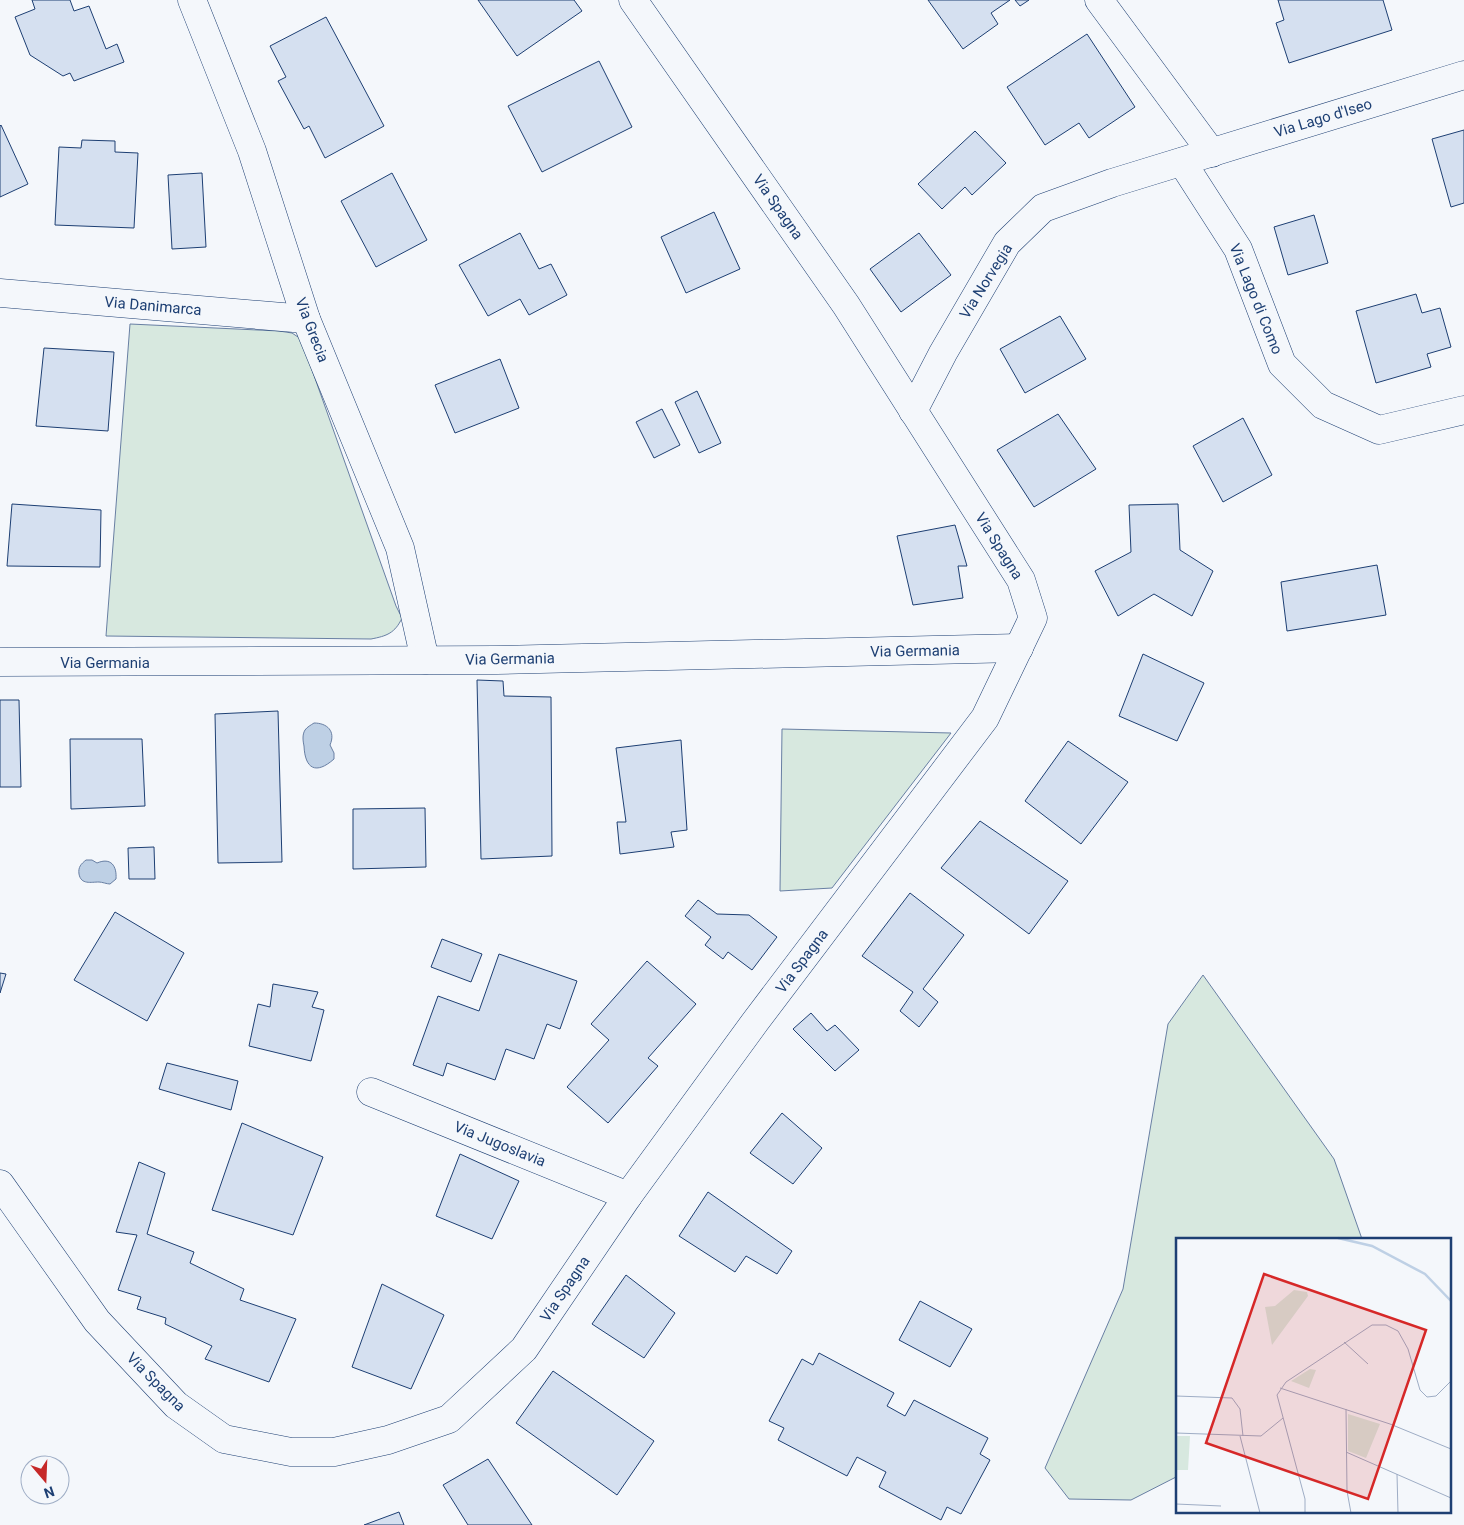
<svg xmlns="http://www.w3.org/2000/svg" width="1464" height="1525" font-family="Roboto,sans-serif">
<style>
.green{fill:#d7e8df;stroke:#687fa3}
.water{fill:#bed0e5;stroke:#687fa3}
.building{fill:#d5e0f0;stroke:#1d3f73}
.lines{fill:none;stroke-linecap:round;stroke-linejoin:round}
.minor-casing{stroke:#1d3f73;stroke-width:29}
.minor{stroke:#f4f7fb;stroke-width:28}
.labels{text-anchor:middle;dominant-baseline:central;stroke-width:4;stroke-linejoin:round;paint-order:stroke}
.street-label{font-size:15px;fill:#1d3f73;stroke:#f4f7fb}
.inset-river{fill:none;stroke:#bed0e5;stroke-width:2.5}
.inset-road{fill:none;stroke:#9eadc5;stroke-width:1}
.view{fill:#d62828;fill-opacity:0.15;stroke:#d62828;stroke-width:2.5}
.inset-edge{fill:none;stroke:#1d3f73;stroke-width:2.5}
</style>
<rect width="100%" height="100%" fill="#f4f7fb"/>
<!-- green -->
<g class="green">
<path d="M130,324l149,7 13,2 9,6 95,267 6,12c-7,15 -15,18 -31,21l-265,-3z"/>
<path d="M782,729l169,4 -119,155 -52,3z"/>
<path d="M1203,975l131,184 28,80h-184v237l-47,24 -62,-1 -24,-31 78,-179 45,-265z"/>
</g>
<!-- water -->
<g class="water">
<path d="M314,723c13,0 22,8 16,22l4,8v6c-18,16 -29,10 -30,-13 -1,-5 -2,-11 1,-16 2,-3 6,-5 9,-7z"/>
<path d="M86,860h6l5,3c14,-6 20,3 19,16l-6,5c-3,0 -8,-2 -11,-2 -8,0 -18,3 -20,-8 -1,-7 2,-10 7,-14z"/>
</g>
<!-- building -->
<g class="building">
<path d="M32,0h38l4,11 15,-5 17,43 11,-5 7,18 -50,19 -4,-8 -7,3 -33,-21 -15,-38 20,-8z"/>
<path d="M478,0h96l8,11 -65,45z"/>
<path d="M928,0h82l-19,13 7,11 -35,25z"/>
<path d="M1015,0h14l-9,6z"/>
<path d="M1278,0h105l9,30 -103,33 -13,-40 8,-3z"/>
<path d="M326,17l58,109 -59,32 -16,-32 -5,3 -26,-48 8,-4 -16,-31z"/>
<path d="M1087,34l48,73 -46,31 -10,-15 -34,22 -38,-58z"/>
<path d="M599,61l33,66 -90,45 -34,-66z"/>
<path d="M1,125l27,59 -28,13v-71z"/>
<path d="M1464,130v73l-13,4 -19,-68z"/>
<path d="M975,131l31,32 -34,32 -7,-8 -23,22 -24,-25z"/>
<path d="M82,140l33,1v11l23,1 -4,75 -79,-3 4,-78 22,1z"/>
<path d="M202,173l4,74 -34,2 -4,-74z"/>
<path d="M392,173l35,67 -51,27 -35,-66z"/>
<path d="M714,212l26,57 -54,24 -25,-56z"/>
<path d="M1314,215l14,48 -40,12 -14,-48z"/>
<path d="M520,233l19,36 12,-5 16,31 -38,20 -9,-16 -32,17 -29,-51z"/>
<path d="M919,233l32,42 -50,37 -31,-43z"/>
<path d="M1416,294l6,19 18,-5 11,39 -24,7 4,13 -55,16 -20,-72z"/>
<path d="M1060,316l26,43 -61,34 -25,-44z"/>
<path d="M44,348l70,4 -6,79 -72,-5z"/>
<path d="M500,359l19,49 -64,25 -20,-48z"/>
<path d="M697,391l24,52 -22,10 -24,-51z"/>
<path d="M662,409l18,36 -26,13 -18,-36z"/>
<path d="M1058,414l38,55 -62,38 -37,-57z"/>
<path d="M1243,418l29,57 -49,27 -30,-56z"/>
<path d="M12,504l89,6 -1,57 -93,-1z"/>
<path d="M1178,504l2,46 33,21 -21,45 -38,-22 -36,22 -23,-45 36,-19 -2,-47z"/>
<path d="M955,525l12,41h-9l5,32 -50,7 -16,-69z"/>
<path d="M1377,565l9,50 -99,16 -6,-49z"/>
<path d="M1143,654l61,29 -27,58 -58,-25z"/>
<path d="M477,680l26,1 1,15 47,1 1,159 -71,3z"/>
<path d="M0,700h19l2,87h-21z"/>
<path d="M278,711l4,151 -64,1 -3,-149z"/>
<path d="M70,739h72l3,67 -74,3z"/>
<path d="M681,740l6,90 -16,2 3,15 -54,7 -3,-32h9l-10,-74z"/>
<path d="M1068,741l60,41 -47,62 -56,-43z"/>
<path d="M425,808l1,59 -73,2v-60z"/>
<path d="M980,821l88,60 -39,53 -88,-66z"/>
<path d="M154,847l1,32h-26l-1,-31z"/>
<path d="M910,893l54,42 -41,54 15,13 -19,25 -19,-16 13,-19 -51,-36z"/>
<path d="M698,900l19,14 32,1 28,22 -25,33 -24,-18 -5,7 -18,-14 6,-8 -26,-21z"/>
<path d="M115,912l69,41 -37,68 -73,-41z"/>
<path d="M442,939l40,15 -11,28 -40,-15z"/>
<path d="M499,954l78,27 -17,48 -13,-5 -13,35 -28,-10 -11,31 -48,-17 -4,13 -30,-11 25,-69 41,15z"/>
<path d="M647,961l49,43 -48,54 10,8 -50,57 -41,-36 42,-47 -18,-16z"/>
<path d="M0,973l6,1 -6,19z"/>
<path d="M273,984l45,8 -6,15 12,3 -13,51 -62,-15 9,-42 12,3z"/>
<path d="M811,1013l16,18 8,-6 24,25 -24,21 -42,-42z"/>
<path d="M167,1063l71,18 -7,29 -72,-21z"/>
<path d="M782,1113l40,35 -29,36 -43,-31z"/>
<path d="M242,1123l81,34 -30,78 -81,-25z"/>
<path d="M460,1154l59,27 -27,58 -56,-23z"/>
<path d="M139,1162l26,11 -18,61 47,18 -4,11 54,26 -4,11 56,19 -27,63 -64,-23 7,-13 -47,-22 1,-6 -29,-9 4,-12 -23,-7 19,-55 -21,-3z"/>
<path d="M708,1192l84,59 -15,23 -31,-18 -11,16 -56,-36z"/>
<path d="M626,1275l49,38 -31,45 -52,-34z"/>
<path d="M382,1284l62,31 -33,74 -59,-22z"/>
<path d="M920,1301l52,28 -22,38 -51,-27z"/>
<path d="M819,1353l75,40 -7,13 18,10 9,-16 74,38 -8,16 10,6 -29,54 -14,-7 -6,13 -62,-33 7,-15 -29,-15 -10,19 -69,-36 6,-12 -15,-7 33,-62 11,6z"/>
<path d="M553,1371l101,70 -37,54 -101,-72z"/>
<path d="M488,1459l44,66h-64l-25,-40z"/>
<path d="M399,1512l5,13h-40z"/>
</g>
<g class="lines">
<!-- minor casing -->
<g class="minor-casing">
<g id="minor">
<path d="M192,0l60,151 54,168 94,229 25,112"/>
<path d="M1099,0l113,153"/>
<path d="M1182,162l56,87 44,115 41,41 56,25 85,-20"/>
<path d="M0,293l306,26"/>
<path d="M913,411l30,-58 64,-110 36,-35 69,-25 352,-108"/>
<path d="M0,662l497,-2 522,-12"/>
<path d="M371,1092l257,104"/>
<path d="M0,1184l97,137 79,84 48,34 67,13h43l54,-12 61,-21 75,-70 104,-153 127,-174 230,-304 48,-100 -12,-38 -175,-275 -213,-305"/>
</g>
</g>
<!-- minor -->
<use href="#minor" class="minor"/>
</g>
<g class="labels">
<!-- street labels -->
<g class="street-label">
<text transform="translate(1323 118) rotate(-17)">Via Lago d'Iseo</text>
<text transform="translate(778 207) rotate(55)">Via Spagna</text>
<text transform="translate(986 281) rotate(-58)">Via Norvegia</text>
<text transform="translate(1256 299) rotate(68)">Via Lago di Como</text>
<text transform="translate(153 306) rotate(5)">Via Danimarca</text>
<text transform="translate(312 330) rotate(69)">Via Grecia</text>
<text transform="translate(999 546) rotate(58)">Via Spagna</text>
<text transform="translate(915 651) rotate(-1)">Via Germania</text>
<text transform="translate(510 659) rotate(-1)">Via Germania</text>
<text x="105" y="663">Via Germania</text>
<text transform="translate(802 961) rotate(-53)">Via Spagna</text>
<text transform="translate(500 1144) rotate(22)">Via Jugoslavia</text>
<text transform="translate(565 1289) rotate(-56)">Via Spagna</text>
<text transform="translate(156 1382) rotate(45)">Via Spagna</text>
</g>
</g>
<!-- overview -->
<g transform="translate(1176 1238)">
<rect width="275" height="275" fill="#f4f7fb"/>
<path d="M118,52l13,2 1,4 -36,49 -7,-38 10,-1zM134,131l6,1 -7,18 -18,-7zM172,176l32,10 -14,34 -18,-7zM0,198h14l-2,34h-12z" fill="#d7e8df"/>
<path class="inset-river" d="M162,0l34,8 53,28 26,27"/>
<path class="inset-road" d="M168,104l24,22M104,150l110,36 61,25M0,158l56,2 8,11 3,27M170,171l1,82 4,22M0,195l85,3 22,-18M64,198l20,77M170,214l105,46M221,236l1,39M0,266l45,2M129,275v-14l-28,-104 9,-13 86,-57h14l12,6 10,18 12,41 7,7 9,-1 15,-15"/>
<path class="view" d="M88,36l162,56 -58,169 -162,-56z"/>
<rect width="275" height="275" class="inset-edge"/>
</g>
<!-- north arrow -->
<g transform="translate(45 1480) rotate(161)"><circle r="24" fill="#f4f7fb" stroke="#9eadc5"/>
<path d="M0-4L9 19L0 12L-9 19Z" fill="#c62828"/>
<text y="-8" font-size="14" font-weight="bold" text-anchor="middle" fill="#1d3f73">N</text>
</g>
</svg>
